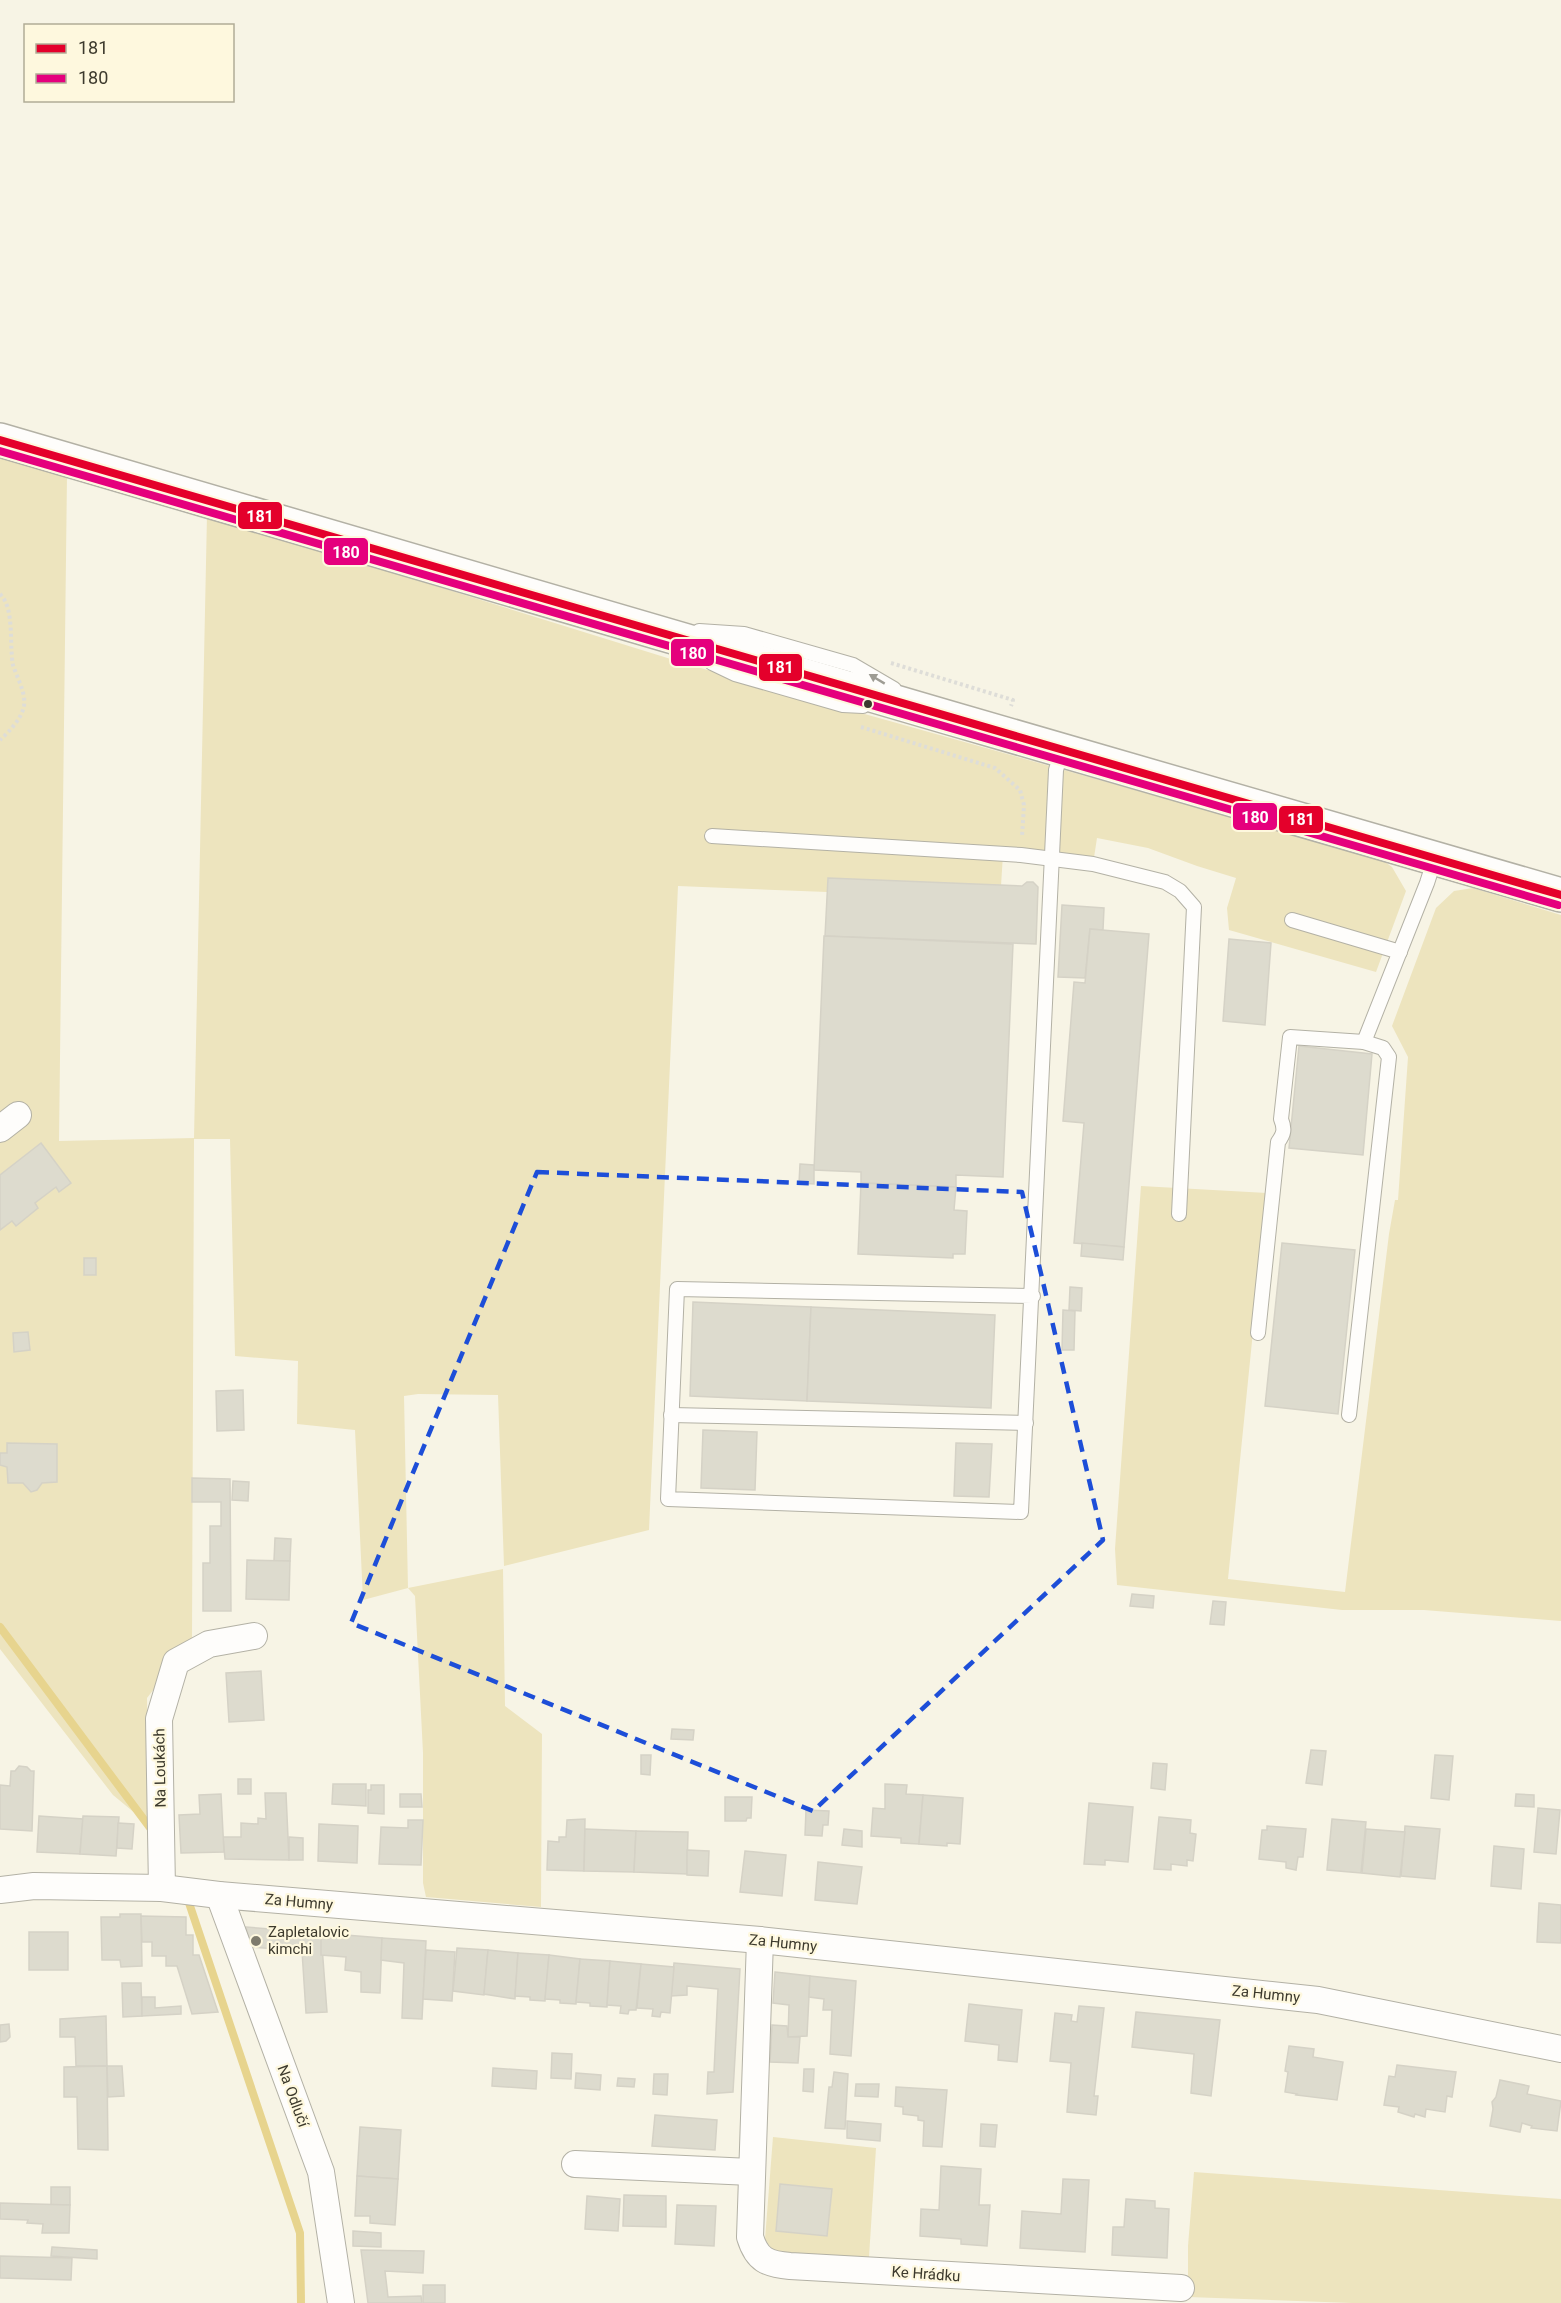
<svg xmlns="http://www.w3.org/2000/svg" width="1561" height="2303" font-family="Roboto,sans-serif">
<style>
.green{fill:#ede4be}
.lines{fill:none;stroke-linecap:round;stroke-linejoin:round}
.stream{stroke:#e7d48e;stroke-width:8}
.building{fill:#dddbce;stroke:#d5d2c6;stroke-width:1.5}
.service-casing{stroke:#b3b1a5;stroke-width:16}
.minor-casing{stroke:#b3b1a5;stroke-width:28}
.secondary-casing{stroke:#b3b1a5;stroke-width:36}
.path{stroke:#deddd8;stroke-width:4;stroke-dasharray:3 3;stroke-linecap:butt}
.service{stroke:#fefdfb;stroke-width:14}
.minor{stroke:#fefdfb;stroke-width:26}
.secondary{stroke:#fefdfb;stroke-width:33}
.bus-1-casing{stroke:#fef8de;stroke-width:12}
.bus-2-casing{stroke:#fef8de;stroke-width:12}
.bus-1{stroke:#e4002b;stroke-width:8}
.bus-2{stroke:#e5007d;stroke-width:8}
.oneway{fill:#9e9c94}
.marked{fill:none;stroke:#1d4ed8;stroke-width:4.5;stroke-dasharray:12 8;stroke-linejoin:round}
.bus-dot{fill:#3d3a2d;stroke:#fef8de;stroke-width:2}
.poi-dot{fill:#7e7b6d;stroke:#fef8de;stroke-width:2}
.labels{text-anchor:middle;dominant-baseline:central;stroke-width:4.5;stroke-linejoin:round;paint-order:stroke}
.street-label{font-size:15px;fill:#3d3a2d;stroke:#fef8de}
.poi-label{font-size:15px;fill:#3d3a2d;stroke:#fef8de;text-anchor:start}
.line-badge{stroke:#fef8de;stroke-width:2}
.badge-label{font-size:16px;text-anchor:middle;font-weight:bold;fill:#fff}
</style>
<rect width="100%" height="100%" fill="#f7f4e5"/>
<!-- green -->
<g class="green">
<path d="M0,456l67,19 -8,666 135,-3 13,-623 483,150 691,194 11,8 14,24 -30,81 -147,-42 -2,-22 9,-30 -39,-12 -49,-18 -51,-10 -4,26 -90,-10 -2,32 -173,-8 -1,14 -149,-6 -29,644 -145,36 -6,-171 -80,-1 -14,2 4,192 95,-19 2,137 37,28 -1,173 -115,-10 -3,-14v-130l-8,-157 -7,-8 -45,12 -8,-170 -58,-6 1,-63 -63,-5 -5,-217h-36l-2,501 -45,58 1,126 -35,-29 -113,-146z"/>
<path d="M1473,888l88,27v706l-137,-11h-82l-225,-25 -2,-36 26,-363 126,7 -39,386 117,13 44,-358 6,-34h3l10,-143 -16,-31 44,-118 18,-17z"/>
<path d="M773,2137l103,11 -7,109 -89,-3 -7,-2 -8,-13z"/>
<path d="M1194,2172l367,27v104h-209l-164,-6v-51z"/>
</g>
<g class="lines">
<!-- stream -->
<g class="stream">
<path d="M0,1627l154,206"/>
<path d="M187,1897l113,336 1,70"/>
</g>
</g>
<!-- building -->
<g class="building">
<path d="M828,878l194,8 5,-4h6l5,5 -2,57 -211,-8z"/>
<path d="M1062,905l42,3 -1,22 -13,-1 -5,49 -27,-1z"/>
<path d="M1090,929l59,5 -25,313 -50,-4 10,-120 -21,-2 11,-139 11,1z"/>
<path d="M824,936l189,8 -10,233 -47,-2v12l-95,-4v-11l-47,-2z"/>
<path d="M1229,939l42,4 -6,82 -42,-4z"/>
<path d="M1299,1046l73,8 -9,101 -74,-7z"/>
<path d="M41,1143l30,40 -12,9 -3,-5 -21,16 3,5 -22,18 -4,-5 -12,9v-55z"/>
<path d="M800,1164l14,1v19l-15,-1z"/>
<path d="M861,1183l95,4 -2,23 13,1 -2,43h-12v4l-95,-4z"/>
<path d="M1082,1243l42,4 -1,13 -42,-4z"/>
<path d="M1282,1243l73,7 -17,164 -73,-8z"/>
<rect x="84" y="1258" width="12" height="17"/>
<path d="M1070,1287l12,1 -1,23 -12,-1z"/>
<path d="M693,1302l118,5 -4,94 -117,-5z"/>
<path d="M811,1307l184,8 -4,93 -184,-7z"/>
<path d="M1063,1310l12,1 -1,39h-12z"/>
<path d="M28,1332l2,18 -16,2 -1,-19z"/>
<path d="M243,1390l1,40 -27,1 -1,-40z"/>
<path d="M703,1430l54,2 -2,58 -54,-2z"/>
<path d="M7,1443l50,1v38l-15,1 -5,7 -6,2 -8,-9h-15l-1,-16 -7,-2v-12h7z"/>
<path d="M956,1443l36,1 -3,53 -35,-1z"/>
<path d="M192,1478l38,1 1,132h-28v-48h7v-37h11v-24h-29z"/>
<path d="M233,1481l16,1 -1,19 -16,-1z"/>
<path d="M275,1538l16,1 -1,22h-16z"/>
<path d="M247,1560l43,1 -1,39 -43,-1z"/>
<path d="M1132,1594l22,2 -1,12 -23,-2z"/>
<path d="M1213,1601l13,1 -2,23 -14,-1z"/>
<path d="M261,1671l3,49 -35,2 -3,-49z"/>
<path d="M672,1729l22,1 -1,10 -22,-1z"/>
<path d="M1311,1750l15,1 -4,34 -16,-2z"/>
<path d="M641,1755h10l-1,20 -9,-1z"/>
<path d="M1435,1755l18,1 -4,44 -18,-2z"/>
<path d="M1153,1763l14,1 -2,26 -14,-2z"/>
<path d="M19,1766l8,1 4,4h3l-2,60 -32,-2v-44l10,1 1,-15h4z"/>
<rect x="238" y="1779" width="13" height="15"/>
<path d="M333,1784h33v22l-34,-2z"/>
<path d="M885,1784l22,1 -1,9 17,1 -4,49 -18,-1v-5l-30,-2 2,-28 12,1z"/>
<path d="M371,1785h13v29l-16,-1v-23h3z"/>
<path d="M265,1793h21l3,67 -64,-1 -2,-22h18v-14l17,1v-6l8,1z"/>
<path d="M221,1794l3,58 -43,1 -2,-38 21,-1 -1,-19z"/>
<path d="M400,1794h21l1,13h-22z"/>
<path d="M1516,1794l18,1v12l-19,-1z"/>
<path d="M923,1795l40,3 -3,46 -13,-1v3l-28,-2z"/>
<path d="M725,1797h27l-1,21h-4l-1,3h-21z"/>
<path d="M1089,1803l44,4 -5,55 -23,-2v5l-21,-1z"/>
<path d="M1538,1808l22,2 -4,44 -22,-2z"/>
<path d="M806,1810l23,1 -1,14h-5l-1,11 -17,-1z"/>
<path d="M39,1816l44,3 -3,35 -43,-2z"/>
<path d="M83,1816l36,1 -3,39 -36,-2z"/>
<path d="M1159,1817l32,3 -1,13 6,1 -3,27 -6,-1v6l-16,-2v6l-17,-1z"/>
<path d="M585,1819l-1,52 -37,-1 1,-29 11,1v-5h7l1,-17z"/>
<path d="M1332,1819l34,3 -5,51 -34,-3z"/>
<path d="M408,1820h15l-2,45 -42,-1 2,-37 27,1z"/>
<path d="M118,1823l16,1 -2,25 -15,-1z"/>
<path d="M319,1824l39,2 -1,37 -39,-2z"/>
<path d="M1267,1826l39,3 -3,28h-5l-2,13 -10,-2v-6l-27,-3 3,-29h5z"/>
<path d="M1405,1826l35,3 -5,50 -34,-3z"/>
<path d="M585,1829l51,2 -2,41 -50,-1z"/>
<path d="M844,1829l18,2v16l-20,-2z"/>
<path d="M1366,1829l39,3 -5,45 -38,-4z"/>
<path d="M636,1831l52,1 -1,42 -53,-2z"/>
<path d="M289,1837l14,1v22h-14z"/>
<path d="M1494,1846l30,3 -3,40 -30,-3z"/>
<path d="M687,1850l22,1 -1,25 -21,-1z"/>
<path d="M745,1851l41,4 -4,41 -42,-4z"/>
<path d="M818,1862l44,5 -5,37 -42,-4z"/>
<path d="M1539,1903l22,2v38l-24,-1z"/>
<path d="M120,1914h21l1,52 -21,1 -1,-7h-18l-1,-43h19z"/>
<path d="M141,1916l45,1v18h7v20h6l19,57 -26,2 -15,-48h-11v-10h-14v-14h-10z"/>
<path d="M246,1927l75,6 6,79 -21,1 -4,-62 -51,-4z"/>
<rect x="29" y="1932" width="39" height="38"/>
<path d="M321,1933l61,5 -2,55 -19,-1v-20l-16,-2 1,-13 -25,-2z"/>
<path d="M382,1938l44,3 -4,78 -20,-1 2,-55 -23,-3z"/>
<path d="M457,1948l31,2 -4,45 -31,-4z"/>
<path d="M426,1950l29,2 -3,49 -29,-2z"/>
<path d="M488,1950l30,3 -3,46 -31,-5z"/>
<path d="M518,1953l31,2 -4,46 -15,-1v-3l-15,-1z"/>
<path d="M549,1955l31,4 -4,45 -16,-1v-3l-15,-1z"/>
<path d="M580,1959l30,2 -3,46 -17,-1v-3l-14,-1z"/>
<path d="M610,1961l31,3 -5,46h-7l-1,4 -8,-1 1,-7 -14,-1z"/>
<path d="M674,1963l66,6 -7,123 -26,2 1,-22h6l4,-83 -31,-3v9l-16,1z"/>
<path d="M641,1964l33,3 -4,46 -9,-1 -1,5 -8,-1 1,-7 -16,-1z"/>
<path d="M775,1972l35,4 -3,60 -19,1 1,-32 -16,-2z"/>
<path d="M810,1976l46,5 -5,75 -21,-2 2,-44h-9l1,-11 -15,-2z"/>
<path d="M122,1983h19l1,33 -19,1z"/>
<path d="M142,1997h13v11l26,-2v8l-39,2z"/>
<path d="M969,2004l53,6 -5,52 -19,-2 1,-15 -34,-4z"/>
<path d="M1079,2006l25,2 -10,88h4l-2,19 -29,-3 4,-49 -21,-2 5,-48 17,2 -1,6 6,1z"/>
<path d="M1136,2012l84,8 -9,76 -20,-3 3,-39 -62,-7z"/>
<path d="M106,2016l1,50h-31l-1,-29h-15v-18z"/>
<path d="M9,2024l1,13 -4,4 -6,1v-17z"/>
<path d="M772,2025l15,1 1,11h12l-2,26 -28,-1z"/>
<path d="M1289,2046l25,3 -1,8 30,5 -6,38 -41,-5 1,-1 -12,-2 3,-20 -3,-1z"/>
<path d="M552,2053l20,1 -1,25 -20,-1z"/>
<path d="M1397,2065l59,7 -4,25 -5,-1 -2,16 -19,-3 -1,8 -10,-3 -1,3 -16,-5 1,-5 -15,-2 5,-29 6,1z"/>
<path d="M107,2066l1,84 -30,-1 -1,-52h-13v-30z"/>
<path d="M107,2066h15l2,30 -16,1z"/>
<path d="M493,2068l44,3 -1,18 -44,-3z"/>
<path d="M804,2069h10l-1,23 -10,-1z"/>
<path d="M834,2072l14,2 -3,55 -20,-1 4,-41h3z"/>
<path d="M576,2073l25,2 -1,15 -25,-2z"/>
<path d="M654,2074h14l-1,21 -14,-1z"/>
<path d="M618,2078l17,1 -1,8 -17,-1z"/>
<path d="M1500,2080l29,6 -2,8 34,7 -4,30 -26,-3 1,-2 -10,-3 -2,9 -30,-6 3,-17 -1,-7 4,-5z"/>
<path d="M856,2084h23l-1,13 -23,-1z"/>
<path d="M896,2087l51,3 -5,57 -19,-1 1,-25 -6,-1v-4l-15,-2v-7l-8,-1z"/>
<path d="M655,2115l62,5 -2,30 -63,-4z"/>
<path d="M847,2121l34,3 -1,17 -33,-3z"/>
<path d="M981,2124l16,1 -2,22 -15,-1z"/>
<path d="M360,2127l41,3 -3,49 -41,-3z"/>
<path d="M941,2166l40,3 -2,36h11l-3,41 -26,-2v-5l-41,-3 1,-27 18,1z"/>
<path d="M357,2176l41,3 -3,46 -25,-2v-7h-15z"/>
<path d="M1063,2179l26,1 -4,72 -65,-4 2,-37 39,3z"/>
<path d="M780,2184l52,5 -5,47 -51,-5z"/>
<path d="M51,2187h19v18l-19,1z"/>
<path d="M624,2195l42,1v31l-43,-1z"/>
<path d="M587,2196l33,3 -2,32 -33,-2z"/>
<path d="M1126,2199l29,2v7l14,1 -2,49 -55,-3 1,-28h11z"/>
<path d="M0,2203l70,2 -1,28h-27l1,-9 -16,-1 1,-3 -28,-1z"/>
<path d="M677,2205l39,1 -2,40 -39,-2z"/>
<path d="M353,2231l28,2v14l-28,-1z"/>
<path d="M52,2247l45,3v9l-46,-3z"/>
<path d="M361,2250l63,1 -1,22 -38,-2 3,26 33,-1 1,7h-54z"/>
<path d="M0,2256l72,2 -1,22 -71,-2z"/>
<rect x="423" y="2285" width="22" height="18"/>
</g>
<g class="lines">
<!-- service casing -->
<g class="service-casing">
<g id="service">
<path d="M699,631l45,3 109,31 41,24"/>
<path d="M712,663l23,11 108,31 20,1"/>
<path d="M712,836l309,19 72,9 72,18 15,9 14,16 -15,307"/>
<path d="M1292,920l108,32"/>
<path d="M1033,1296l-356,-7 -9,210 353,13 35,-742 6,-20"/>
<path d="M1258,1333l20,-191c6,-8 7,-13 3,-23l9,-82 74,5 63,-159 8,-25"/>
<path d="M671,1415l355,8"/>
<path d="M1349,1415l40,-358 -6,-9 -19,-6"/>
</g>
</g>
<!-- minor casing -->
<g class="minor-casing">
<g id="minor">
<path d="M0,1129l18,-14"/>
<path d="M162,1888l-3,-169 17,-57 33,-18 45,-8"/>
<path d="M0,1890l34,-4 128,2 57,7 541,45 558,60 243,49"/>
<path d="M219,1895l102,277 20,131"/>
<path d="M760,1940l-10,297c7,23 17,27 40,29l391,22"/>
<path d="M575,2164l176,8"/>
</g>
</g>
<!-- secondary casing -->
<g class="secondary-casing">
<path id="secondary" d="M0,440c520,151 1040,306 1561,455"/>
</g>
<!-- path -->
<g class="path">
<path d="M0,594c15,14 9,52 13,71 4,13 13,27 11,41 -2,12 -15,26 -24,34"/>
<path d="M891,663l122,37 -2,6"/>
<path d="M861,727l134,41 25,22 4,15 -2,32"/>
</g>
<!-- service -->
<use href="#service" class="service"/>
<!-- minor -->
<use href="#minor" class="minor"/>
<!-- secondary -->
<use href="#secondary" class="secondary"/>
<!-- bus-1 casing -->
<g class="bus-1-casing">
<path id="bus-1" d="M0,440l1561,455"/>
</g>
<!-- bus-2 casing -->
<g class="bus-2-casing">
<path id="bus-2" d="M0,451l1558,454"/>
</g>
<!-- bus-1 -->
<use href="#bus-1" class="bus-1"/>
<!-- bus-2 -->
<use href="#bus-2" class="bus-2"/>
</g>
<!-- one-way arrows -->
<defs><path id="oneway-solid" d="M-6-.8H1V-3.2L6.5 0L1 3.2V.8H-6Z" transform="scale(1.5)"/></defs>
<use class="oneway" href="#oneway-solid" transform="translate(877 679) rotate(-149)"/>
<!-- marked area -->
<path class="marked" d="M537,1172l485,20 81,348 -290,271 -462,-188z"/>
<!-- markers -->
<circle class="bus-dot" cx="868" cy="704" r="5"/>
<circle class="poi-dot" cx="256" cy="1941" r="6"/>
<g class="labels">
<!-- street labels -->
<g class="street-label">
<text transform="translate(160 1768) rotate(-91)">Na Loukách</text>
<text transform="translate(299 1902) rotate(5)">Za Humny</text>
<text transform="translate(783 1943) rotate(6)">Za Humny</text>
<text transform="translate(1266 1994) rotate(6)">Za Humny</text>
<text transform="translate(293 2096) rotate(70)">Na Odlučí</text>
<text transform="translate(926 2274) rotate(4)">Ke Hrádku</text>
</g>
<!-- poi labels -->
<g class="poi-label">
<text x="268" y="1932">Zapletalovic<tspan x="268" dy="17">kimchi</tspan></text>
</g>
</g>
<g class="line-badge">
<rect x="237" y="501" width="46" height="29" rx="6" fill="#e4002b"/>
<rect x="323" y="537" width="46" height="29" rx="6" fill="#e5007d"/>
<rect x="670" y="638" width="45" height="29" rx="6" fill="#e5007d"/>
<rect x="758" y="653" width="45" height="29" rx="6" fill="#e4002b"/>
<rect x="1232" y="802" width="46" height="29" rx="6" fill="#e5007d"/>
<rect x="1278" y="805" width="46" height="29" rx="6" fill="#e4002b"/>
</g>
<g class="badge-label">
<text x="260" y="522">181</text>
<text x="346" y="558">180</text>
<text x="693" y="659">180</text>
<text x="780" y="673">181</text>
<text x="1255" y="823">180</text>
<text x="1301" y="825">181</text>
</g>
<!-- legend -->
<rect x="24" y="24" width="210" height="78" fill="#fef8de" stroke="#b1ac97" stroke-width="1.5"/>
<rect x="36" y="44" width="30" height="9" fill="#e4002b" stroke="#b1ac97" stroke-width="1.5"/>
<text x="78" y="54" font-size="18" fill="#3d3a2d">181</text>
<rect x="36" y="74" width="30" height="9" fill="#e5007d" stroke="#b1ac97" stroke-width="1.5"/>
<text x="78" y="84" font-size="18" fill="#3d3a2d">180</text>
</svg>
